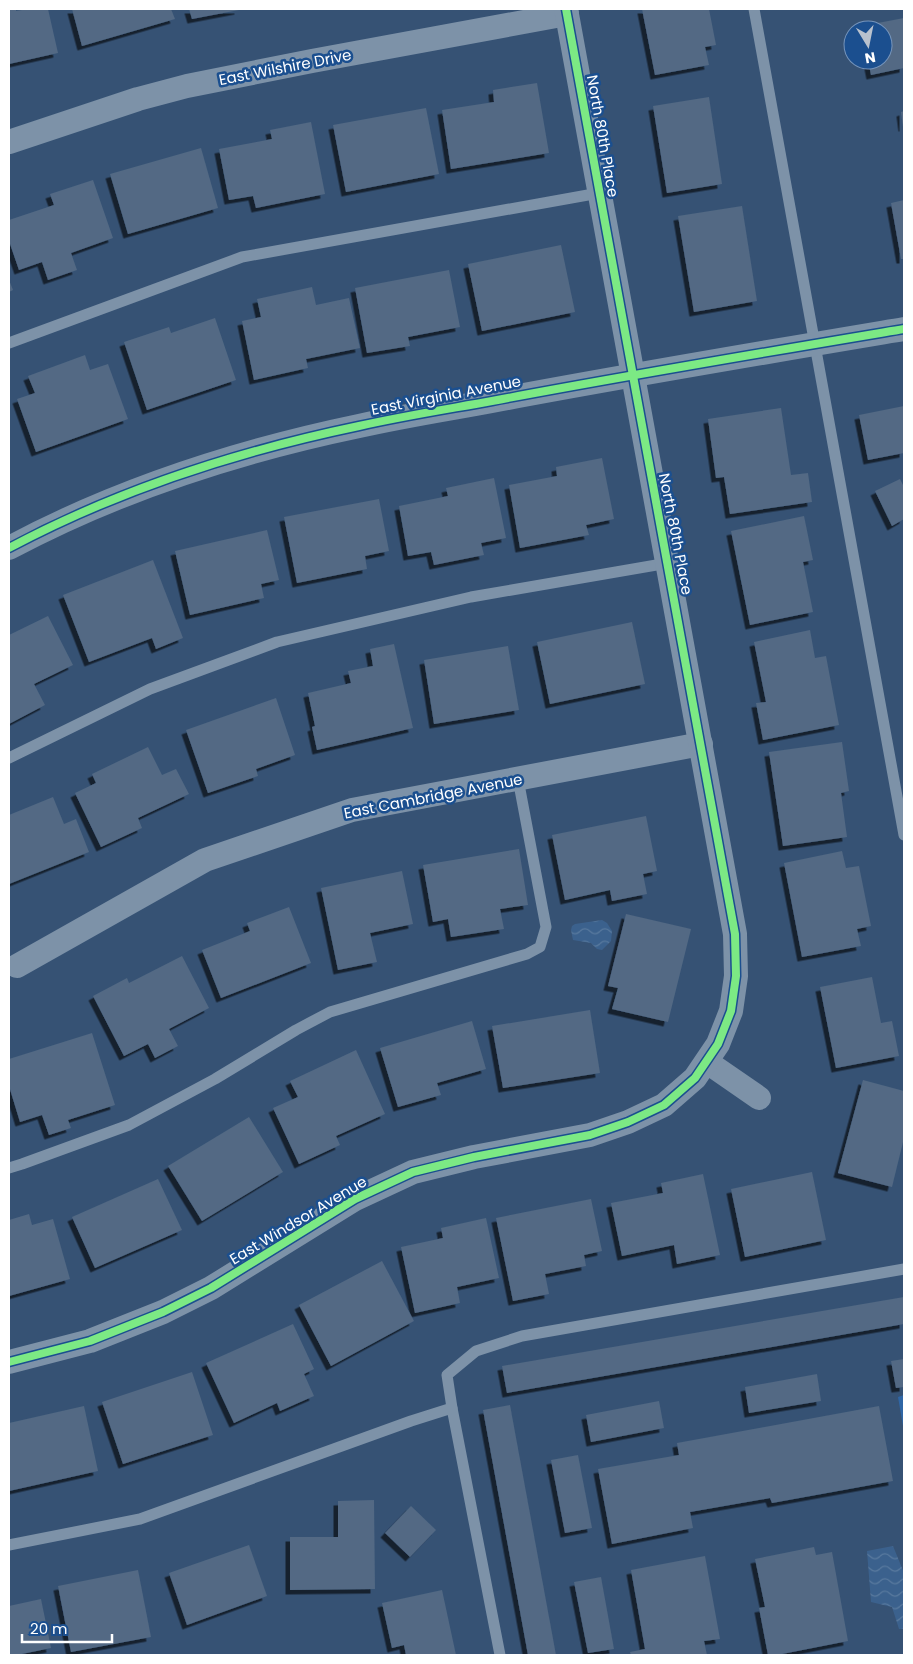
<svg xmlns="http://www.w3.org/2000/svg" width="913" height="1664" font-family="Poppins,sans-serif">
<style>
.grass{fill:#2f66a5}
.water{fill:url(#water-waves)}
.building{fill:#526984;filter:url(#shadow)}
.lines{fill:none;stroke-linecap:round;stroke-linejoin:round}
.lane{stroke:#7d92a8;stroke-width:11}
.street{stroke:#7d92a8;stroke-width:24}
.cycleway-casing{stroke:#1b4f8f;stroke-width:11}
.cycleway{stroke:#7ce984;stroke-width:8}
.labels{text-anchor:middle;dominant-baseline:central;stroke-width:5;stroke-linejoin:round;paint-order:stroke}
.street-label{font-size:15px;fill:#fff;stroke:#1b4f8f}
</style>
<defs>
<pattern id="water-waves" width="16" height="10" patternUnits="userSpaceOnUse" patternTransform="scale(1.25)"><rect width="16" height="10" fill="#3b618d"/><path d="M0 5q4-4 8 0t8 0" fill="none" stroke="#58799e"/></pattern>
<filter id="shadow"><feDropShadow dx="-4.5" dy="4.5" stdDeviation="0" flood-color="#0009"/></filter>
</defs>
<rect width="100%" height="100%" fill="#365274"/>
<!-- grass -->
<path class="grass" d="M904,1395v37l-6,-35z"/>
<!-- water -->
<g class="water">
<path d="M602,920l5,3 5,8 -1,10 -9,9 -5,-1 -6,-6 -18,-3 -2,-10 1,-4 3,-2z"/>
<path d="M893,1546l11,27v56h-5l-7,-22 -21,-5 -4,-51z"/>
</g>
<!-- building -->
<g class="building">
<path d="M9,9h7v2l12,-2h20l10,44 -49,11z"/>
<path d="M72,9h99l4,10 -93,27z"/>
<path d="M189,9h50v1l-47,9z"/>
<path d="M642,9h67l7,36 -11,2 4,18 -54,10z"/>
<path d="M904,18v50l-33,7 -3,-15h15v-30h-21v-4z"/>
<path d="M537,83l12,70 -98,16 -9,-59 52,-8 -1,-12z"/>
<path d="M709,97l13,87 -55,9 -14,-87z"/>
<path d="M426,108l13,66 -93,18 -13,-67z"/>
<path d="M904,111v16h-1l-2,-15z"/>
<path d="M311,122l14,72 -69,14 -3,-12 -24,4 -10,-51 53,-10 -2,-9z"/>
<path d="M201,148l17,60 -90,26 -18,-60z"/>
<path d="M93,180l20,58 -42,15 6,17 -29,10 -6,-18 -23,8 -10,-29v-21l45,-15 -4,-11z"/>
<path d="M904,200v59h-3l-10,-56z"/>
<path d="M742,206l15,95 -63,11 -16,-96z"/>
<path d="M561,245l14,67 -93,19 -14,-67z"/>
<path d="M449,270l11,57 -52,10 2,9 -43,7 -12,-65z"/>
<path d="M9,280l4,10 -4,2z"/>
<path d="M312,287l4,18 33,-7 11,50 -54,11 2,9 -54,12 -12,-59 19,-4 -4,-18z"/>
<path d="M215,318l21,62 -89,30 -23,-68 45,-15 2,6z"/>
<path d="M85,355l5,15 18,-6 20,55 -92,33 -19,-53 18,-6 -7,-17z"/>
<path d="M904,406v47l-36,7 -9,-45z"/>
<path d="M781,408l10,67 17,-2 4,29 -82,12 -6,-37 -8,1 -8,-59z"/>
<path d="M602,458l12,61 -28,6 3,10 -69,13 -11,-63 48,-9 -1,-9z"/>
<path d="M494,478l12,60 -25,5 3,12 -50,10 -3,-13 -23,4 -9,-50 49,-10 -2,-8z"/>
<path d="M900,479l4,8v32l-12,7 -17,-35z"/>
<path d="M379,499l10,52 -24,5 2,13 -70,14 -13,-66z"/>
<path d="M804,516l9,44 -10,2 10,50 -63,13 -19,-94z"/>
<path d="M267,530l12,50 -18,4 3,14 -74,17 -15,-64z"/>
<path d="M153,560l30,78 -27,11 -4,-11 -63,24 -26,-67z"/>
<path d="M48,616l25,49 -39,19 11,21 -36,19v-89z"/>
<path d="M632,622l13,62 -95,20 -13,-62z"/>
<path d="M810,630l5,28 11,-2 13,69 -76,15 -7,-37 10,-1 -12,-60z"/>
<path d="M394,644l19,84 -96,22 -5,-23 3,-1 -7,-33 43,-10 -3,-12 25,-5 -3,-17z"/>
<path d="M508,646l11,64 -85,14 -10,-64z"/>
<path d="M276,698l19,57 -39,14 2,7 -50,17 -22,-63z"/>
<path d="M842,742l7,49 -8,2 6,44 -64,9 -14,-94z"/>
<path d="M148,747l14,28 14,-6 13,25 -51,24 4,10 -41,19 -26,-54 21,-10 -4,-9z"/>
<path d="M53,797l11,27 12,-5 13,33 -80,32v-69z"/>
<path d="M646,816l11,55 -14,3 4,20 -35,7 -2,-11 -45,10 -13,-65z"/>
<path d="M519,849l9,56 -28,4 4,20 -53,8 -3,-18 -15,3 -10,-57z"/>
<path d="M842,851l4,17 13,-2 12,60 -14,3 4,17 -59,11 -18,-94z"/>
<path d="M402,871l11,53 -43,9 7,29 -39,8 -17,-82z"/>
<path d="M289,907l22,56 -90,35 -19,-48 48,-19 -3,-8z"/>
<path d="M626,914l65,15 -23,93 -56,-13 6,-21 -10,-2z"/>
<path d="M182,956l27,52 -40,21 9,17 -23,12 -7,-14 -24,12 -31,-60 34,-18 2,5z"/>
<path d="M872,977l9,46 11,-2 7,35 -63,12 -16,-81z"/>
<path d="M590,1010l10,63 -97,15 -11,-62z"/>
<path d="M472,1021l14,48 -49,14 4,12 -43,12 -18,-59z"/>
<path d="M92,1033l23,72 -47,15 3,8 -22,7 -7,-20 -22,7 -11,-36v-27z"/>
<path d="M356,1050l29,64 -49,22 4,9 -41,19 -26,-56 25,-11 -8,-16z"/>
<path d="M863,1080l41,11v47l-12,49 -54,-14z"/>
<path d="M249,1117l34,55 -81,49 -34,-55z"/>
<path d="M812,1172l14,68 -81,17 -14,-68z"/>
<path d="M703,1174l17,81 -43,9 -3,-19 -52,11 -11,-53 52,-10 -2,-10z"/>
<path d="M158,1179l24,51 -87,38 -23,-51z"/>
<path d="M591,1199l11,52 -18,4 2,11 -41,8 4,20 -36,7 -17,-83z"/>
<path d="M29,1214l3,11 21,-6 17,60 -61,17v-76z"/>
<path d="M486,1218l13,60 -42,9 3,16 -45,10 -14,-66 42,-9 -2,-10z"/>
<path d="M382,1261l32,60 -83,45 -32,-61z"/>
<path d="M904,1297v27l-397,69 -5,-27z"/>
<path d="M293,1324l21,45 -10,5 10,22 -34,15 -3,-8 -43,20 -28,-60z"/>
<path d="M904,1359v28l-8,1 -5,-27z"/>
<path d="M192,1372l21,63 -90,29 -21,-62z"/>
<path d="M817,1374l4,27 -72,12 -4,-26z"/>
<path d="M659,1401l5,27 -73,14 -5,-27z"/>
<path d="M510,1405l46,250h-28l-45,-245z"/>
<path d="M84,1406l14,65 -89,20v-68z"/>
<path d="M879,1406l14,75 -121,22 -2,-5 -80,14 3,16 -81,16 -14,-75 81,-14 -2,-12z"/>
<path d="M578,1455l14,73 -27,5 -14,-73z"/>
<path d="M374,1500l1,89 -85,1v-53h48v-36z"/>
<path d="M411,1506l25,24 -26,27 -25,-24z"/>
<path d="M249,1545l18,51 -80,29 -18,-52z"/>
<path d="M814,1547l2,8 16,-3 16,89 -71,14h-9l-9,-47 6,-1 -10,-48z"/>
<path d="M705,1556l15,83 -16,2 3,14h-76l-1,-3 15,-3 -14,-79z"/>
<path d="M138,1570l13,67 -80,15 -13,-66z"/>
<path d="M601,1577l13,72 -26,4 -14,-71z"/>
<path d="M442,1590l14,65h-50l-2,-10 -12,3 -10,-45z"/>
<path d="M41,1599l10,49 -34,7h-8v-49z"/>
</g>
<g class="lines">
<!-- lane -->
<g class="lane">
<path d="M754,9l150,826"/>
<path d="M9,343l233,-86 357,-64"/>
<path d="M9,758l141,-69 127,-47 194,-45 197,-34"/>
<path d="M9,1168l13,-4 107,-39 86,-46 81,-49 34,-18 197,-58 13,-7 6,-20 -28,-148"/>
<path d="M452,1408l48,247"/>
<path d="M9,1545l131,-26 271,-98 41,-13 -5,-33 29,-24 46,-15 382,-67"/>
</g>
<!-- street -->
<g class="street">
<path d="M9,142l129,-43 49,-13 125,-25 255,-47"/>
<path d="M9,548c109,-58 230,-97 350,-122 44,-10 89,-17 133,-25 137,-26 275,-49 412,-72"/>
<path d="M17,966l188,-106 147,-50 349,-66"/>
<path d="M707,1062l52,36"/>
<path d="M9,1362l81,-21 73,-29 48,-24 144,-89 58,-27 61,-15 116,-22 38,-13 36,-17 31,-27 23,-34 13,-33 5,-35 -1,-42c-56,-309 -113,-617 -169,-925"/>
</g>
<!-- cycleway casing -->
<g class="cycleway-casing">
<g id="cycleway">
<path d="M9,548c109,-58 230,-97 350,-122 44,-10 89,-17 133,-25 137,-26 275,-49 412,-72"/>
<path d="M9,1362l81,-21 73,-29 48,-24 144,-89 58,-27 61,-15 116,-22 38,-13 36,-17 31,-27 23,-34 13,-33 5,-35 -1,-42c-56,-309 -113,-617 -169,-925"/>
</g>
</g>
<!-- cycleway -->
<use href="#cycleway" class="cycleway"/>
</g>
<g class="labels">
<!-- street labels -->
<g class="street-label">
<text transform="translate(285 67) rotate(-11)">East Wilshire Drive</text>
<text transform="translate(603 136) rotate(80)">North 80th Place</text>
<text transform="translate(446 395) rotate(-11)">East Virginia Avenue</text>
<text transform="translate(676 534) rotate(79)">North 80th Place</text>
<text transform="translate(433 796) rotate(-11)">East Cambridge Avenue</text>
<text transform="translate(298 1220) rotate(-31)">East Windsor Avenue</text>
</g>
</g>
<!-- border -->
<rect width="913" height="1664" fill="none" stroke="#ffffff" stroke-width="20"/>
<!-- north arrow -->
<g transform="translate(868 45) rotate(170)"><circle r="24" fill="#1b4f8f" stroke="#7695bc"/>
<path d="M0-4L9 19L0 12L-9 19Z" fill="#b9c2ce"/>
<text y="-8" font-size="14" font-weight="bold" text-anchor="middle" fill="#ffffff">N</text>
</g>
<!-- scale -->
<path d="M22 1634v8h90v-8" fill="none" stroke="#ffffff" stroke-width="2.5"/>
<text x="30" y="1634" font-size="15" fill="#ffffff" stroke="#1b4f8f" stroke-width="4" paint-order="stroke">20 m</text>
</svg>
